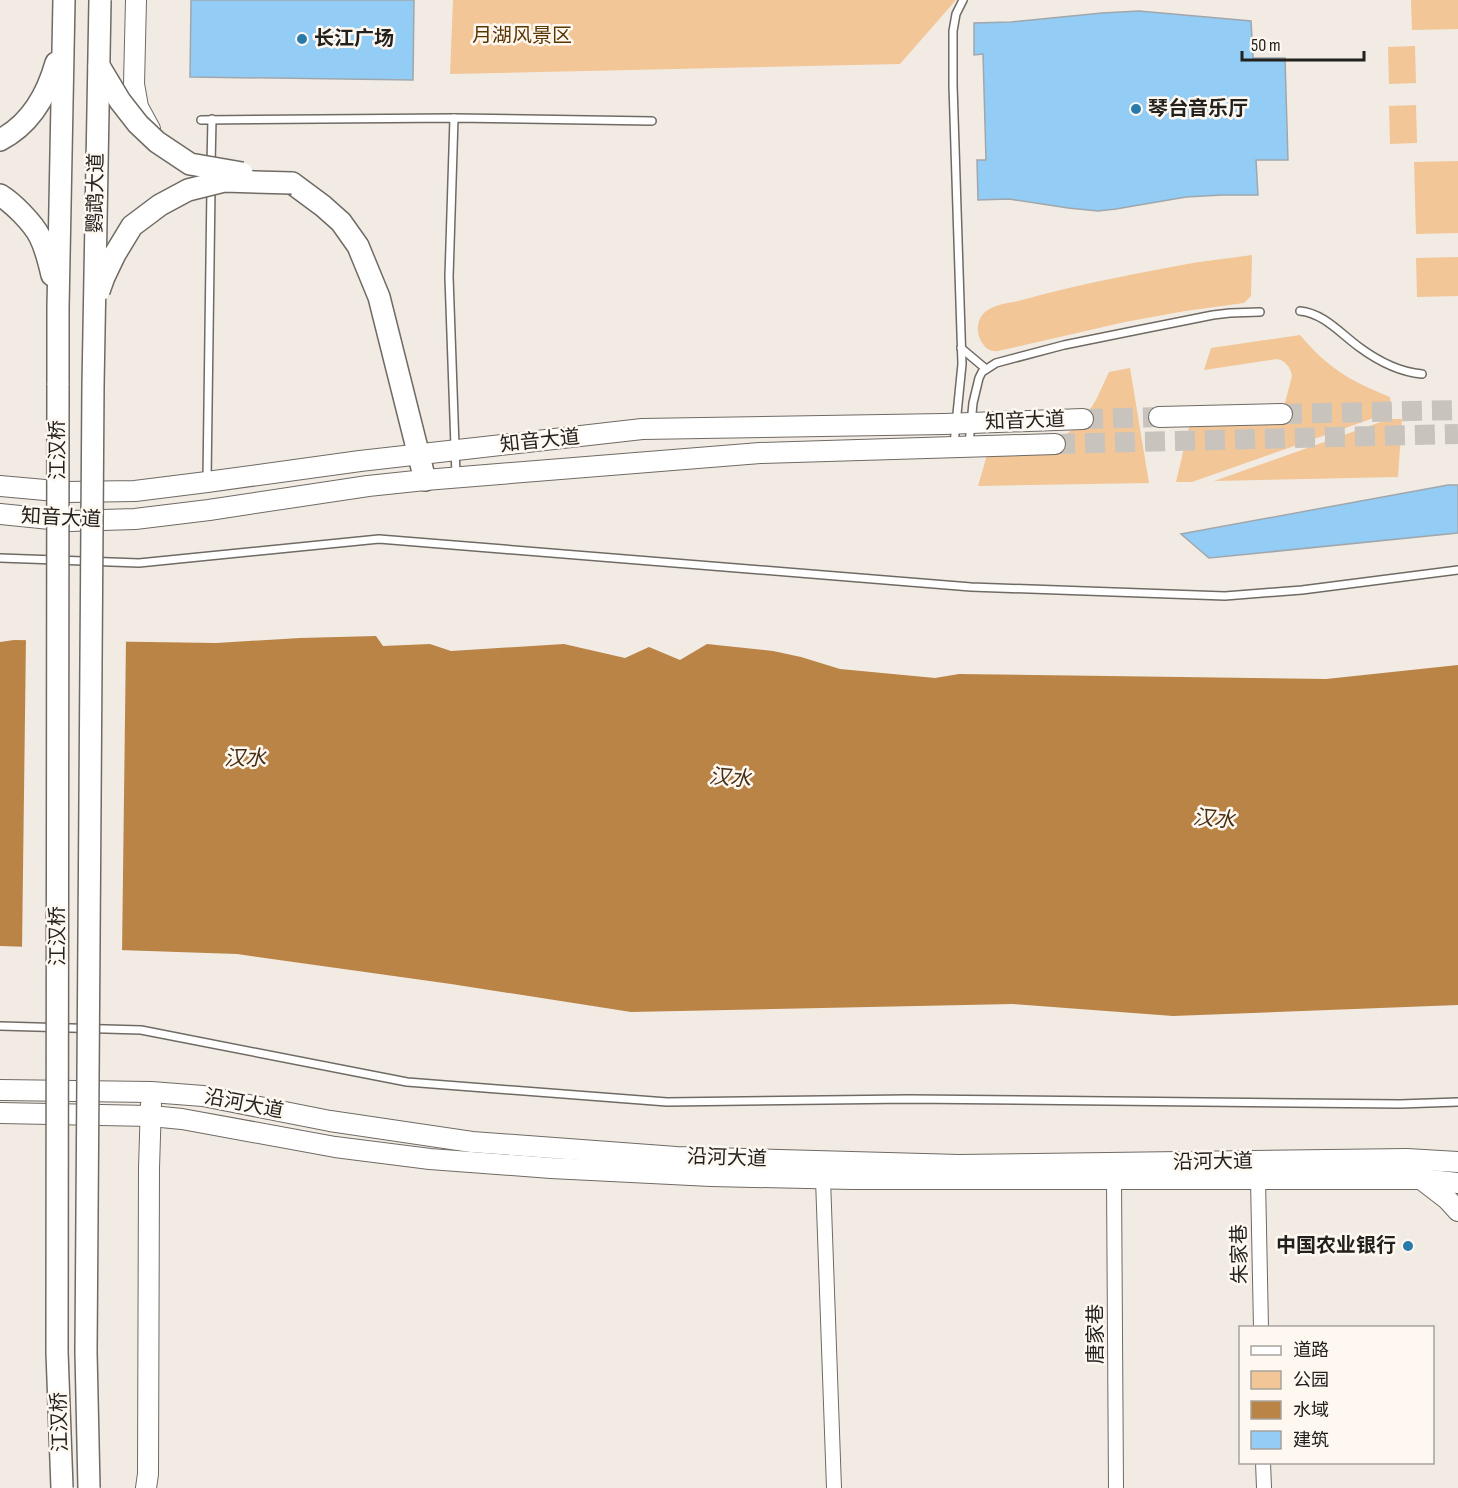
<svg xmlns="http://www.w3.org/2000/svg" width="1458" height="1488" font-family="'Sofia Sans Condensed','Noto Sans SC',sans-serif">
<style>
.green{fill:#f2c697}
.water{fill:#ba8447}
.pier{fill:#f1ebe4}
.building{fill:#93ccf4;stroke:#a0a7ac;stroke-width:1.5}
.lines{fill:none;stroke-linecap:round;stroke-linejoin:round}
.secondary-tunnel{stroke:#c8c3bc;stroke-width:20;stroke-dasharray:20 10;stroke-linecap:butt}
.service-casing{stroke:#706a64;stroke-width:10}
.minor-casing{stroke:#706a64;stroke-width:16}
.secondary-casing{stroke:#706a64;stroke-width:22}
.primary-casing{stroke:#706a64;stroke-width:24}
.service{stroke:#fff;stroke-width:7}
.minor{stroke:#fff;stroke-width:14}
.secondary{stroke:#fff;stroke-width:20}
.primary{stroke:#fff;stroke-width:21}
.primary-bridge-casing{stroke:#706a64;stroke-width:24;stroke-linecap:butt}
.primary-bridge{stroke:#fff;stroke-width:21}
.poi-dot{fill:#297aab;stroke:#fff8f1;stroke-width:2}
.labels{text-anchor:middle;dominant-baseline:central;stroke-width:5;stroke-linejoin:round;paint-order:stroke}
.park-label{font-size:20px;fill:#5a3602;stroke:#fff8f1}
.poi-label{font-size:20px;font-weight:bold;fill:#23211e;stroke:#fff8f1;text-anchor:start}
.street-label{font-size:20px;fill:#23211e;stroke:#fff8f1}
.water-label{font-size:21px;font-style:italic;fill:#462e14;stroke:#fff8f1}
</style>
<rect width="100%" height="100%" fill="#f1ebe4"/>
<!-- green -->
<g class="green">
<path d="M453,0h503l-56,64 -450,10z"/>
<path d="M1411,0h47v29l-46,1z"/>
<path d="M1415,46l1,37 -27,1 -1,-37z"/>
<path d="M1416,105l1,38 -27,1 -1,-38z"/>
<path d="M1458,161v72l-42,1 -2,-72z"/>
<path d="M1252,255l-1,41 -7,7 -59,8 -60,11 -127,29c-6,1 -12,-2 -15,-7 -7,-9 -7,-22 0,-30 9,-10 27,-11 39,-14 47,-13 95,-23 144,-32 28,-6 57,-9 86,-13z"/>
<path d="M1458,257v39l-41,1 -1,-39z"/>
<path d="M1300,335c29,34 49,45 90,62l1,15 -199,70h-16l13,-55 81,-2 7,-2 4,-5 11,-42c-1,-8 -7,-16 -15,-17l-73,11 7,-22z"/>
<path d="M1130,368l19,115 -171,3 9,-31 68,-11 19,-16 15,-17 7,-11 13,-28z"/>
<path d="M1389,419h13l-4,58 -184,4z"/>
</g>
<!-- water -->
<path class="water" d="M376,636l7,10 47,-2 21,7 113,-7 61,14 24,-11 31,13 27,-16 66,7 28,6 39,12 95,9 24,-4 367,5 132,-14v340l-285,11 -160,-12 -382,8 -180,-28 -214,-30 -237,-8v-304l14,-2 202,3 84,-5z"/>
<!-- pier -->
<path class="pier" d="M26,637l100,2 -4,314 -100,-3z"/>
<!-- building -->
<g class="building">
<path d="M191,0h223l-1,80 -223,-3z"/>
<path d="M1139,11l112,10 2,37h32l3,102h-32l2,35h-36l-36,2 -70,12 -18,2 -30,-3 -59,-9 -31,1 -1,-40h9l-3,-106 -9,1v-32l37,-1 91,-9z"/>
<path d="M1448,485h10v48l-249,25 -28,-24z"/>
</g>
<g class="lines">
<!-- secondary-tunnel -->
<g class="secondary-tunnel">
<path d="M1282,414l176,-4"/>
<path d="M1083,419l76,-2"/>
<path d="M1055,444l403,-10"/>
</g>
<!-- service casing -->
<g class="service-casing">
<g id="service">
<path d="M454,118l-5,159 7,198"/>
<path d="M201,120l253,-2 198,3"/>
<path d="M211,165l1,-46"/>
<path d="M1300,311c23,2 40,22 59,36 19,14 40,25 63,27"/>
<path d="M961,348l25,21"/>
<path d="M954,444l8,-80 -9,-279v-54l3,-17 7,-14"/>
<path d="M969,444l4,-41 6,-25 3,-6 14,-9 68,-18 74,-15 75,-15 17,-2 30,-1"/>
<path d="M207,480l4,-292"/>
<path d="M0,558l139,5 240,-24 592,48 254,9 77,-6 156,-20"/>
<path d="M0,1026l141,4 266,52 260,20 242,-3 491,5 58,-2"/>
</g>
</g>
<!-- minor casing -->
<g class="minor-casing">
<g id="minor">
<path d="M823,1179l11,309"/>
<path d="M1114,1179l2,309"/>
<path d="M1258,1179l3,149"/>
<path d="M1263,1462l1,26"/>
</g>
</g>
<!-- secondary casing -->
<g class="secondary-casing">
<g id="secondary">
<path d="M136,0l-2,84 4,23 12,22"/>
<path d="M1159,417l123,-3"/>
<path d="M0,486l67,6 68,-1 72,-9 153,-21 282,-32 302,-5 139,-5"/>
<path d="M0,514l70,7 65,-2 74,-9 159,-24 57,-6 335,-27 295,-9"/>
<path d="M0,1090l151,2 52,4 127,25 142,21 204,15 283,8 448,-6 51,3"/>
<path d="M0,1113l151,3 31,3 153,28 95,12 121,9 160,8 141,3h569l37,4"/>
<path d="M1421,1179l26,20 11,12"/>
<path d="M146,1488l2,-14 1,-306 2,-64"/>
</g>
</g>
<!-- primary casing -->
<g class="primary-casing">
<g id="primary">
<path d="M0,140c31,-16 47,-45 56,-77"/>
<path d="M292,183l31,23 18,16 17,24 21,51 46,183"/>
<path d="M0,195c13,8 33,28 40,42 6,12 9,25 12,38"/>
<path d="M58,385v-77l6,-308"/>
</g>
</g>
<!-- service -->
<use href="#service" class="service"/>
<!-- minor -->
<use href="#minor" class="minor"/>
<!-- secondary -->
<use href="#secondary" class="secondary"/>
<!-- primary -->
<use href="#primary" class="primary"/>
<!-- primary-bridge casing -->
<g class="primary-bridge-casing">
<g id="primary-bridge">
<path d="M99,66l21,35 18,23 19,18 33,22 52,9"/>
<path d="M99,291l5,-14 11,-23 17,-28 28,-21 28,-15 36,-9 68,2"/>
<path d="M58,385l-1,967 5,136"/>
<path d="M89,1488l-3,-136 7,-966 7,-386"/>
</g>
</g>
<!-- primary-bridge -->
<use href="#primary-bridge" class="primary-bridge"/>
</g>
<!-- markers -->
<g class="poi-dot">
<circle cx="302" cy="39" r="6"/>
<circle cx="1136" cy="109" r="6"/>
<circle cx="1408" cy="1246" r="6"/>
</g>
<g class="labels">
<!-- park labels -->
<g class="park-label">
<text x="522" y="36">月湖风景区</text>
</g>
<!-- poi labels -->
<g class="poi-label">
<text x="314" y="39">长江广场</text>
<text x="1148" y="109">琴台音乐厅</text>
<text x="1396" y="1246" text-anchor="end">中国农业银行</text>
</g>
<!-- street labels -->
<g class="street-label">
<text transform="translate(96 193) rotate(-89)">鹦鹉大道</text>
<text transform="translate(1025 421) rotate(-2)">知音大道</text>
<text transform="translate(540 441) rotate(-6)">知音大道</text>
<text transform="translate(58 450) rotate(-90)">江汉桥</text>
<text transform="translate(61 518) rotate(3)">知音大道</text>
<text transform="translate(58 936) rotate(-90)">江汉桥</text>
<text transform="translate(244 1104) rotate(11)">沿河大道</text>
<text transform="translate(727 1158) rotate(2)">沿河大道</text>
<text transform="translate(1213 1162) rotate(-1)">沿河大道</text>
<text transform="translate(1240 1254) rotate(-91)">朱家巷</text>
<text transform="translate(1096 1334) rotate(-90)">唐家巷</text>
<text transform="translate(60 1422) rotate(-92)">江汉桥</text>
</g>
<!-- water labels -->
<g class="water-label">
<text x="245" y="758">汉水</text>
<text transform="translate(730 778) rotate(5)">汉水</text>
<text transform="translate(1214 819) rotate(5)">汉水</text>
</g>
</g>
<!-- legend -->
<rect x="1239" y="1326" width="195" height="138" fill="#fff8f1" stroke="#a7a29d" stroke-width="1.5"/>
<rect x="1251" y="1346" width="30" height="9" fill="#ffffff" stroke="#a7a29d" stroke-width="1.5"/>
<text x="1293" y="1356" font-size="18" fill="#23211e">道路</text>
<rect x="1251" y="1371" width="30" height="18" fill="#f2c697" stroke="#a7a29d" stroke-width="1.5"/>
<text x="1293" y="1386" font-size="18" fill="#23211e">公园</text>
<rect x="1251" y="1401" width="30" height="18" fill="#ba8447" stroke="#a7a29d" stroke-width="1.5"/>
<text x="1293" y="1416" font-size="18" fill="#23211e">水域</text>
<rect x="1251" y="1431" width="30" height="18" fill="#93ccf4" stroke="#a7a29d" stroke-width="1.5"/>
<text x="1293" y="1446" font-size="18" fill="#23211e">建筑</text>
<!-- scale -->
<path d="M1242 51v9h122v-9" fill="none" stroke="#23211e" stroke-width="3"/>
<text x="1251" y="51" font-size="18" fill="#23211e" stroke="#fff8f1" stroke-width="4.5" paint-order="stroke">50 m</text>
</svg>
